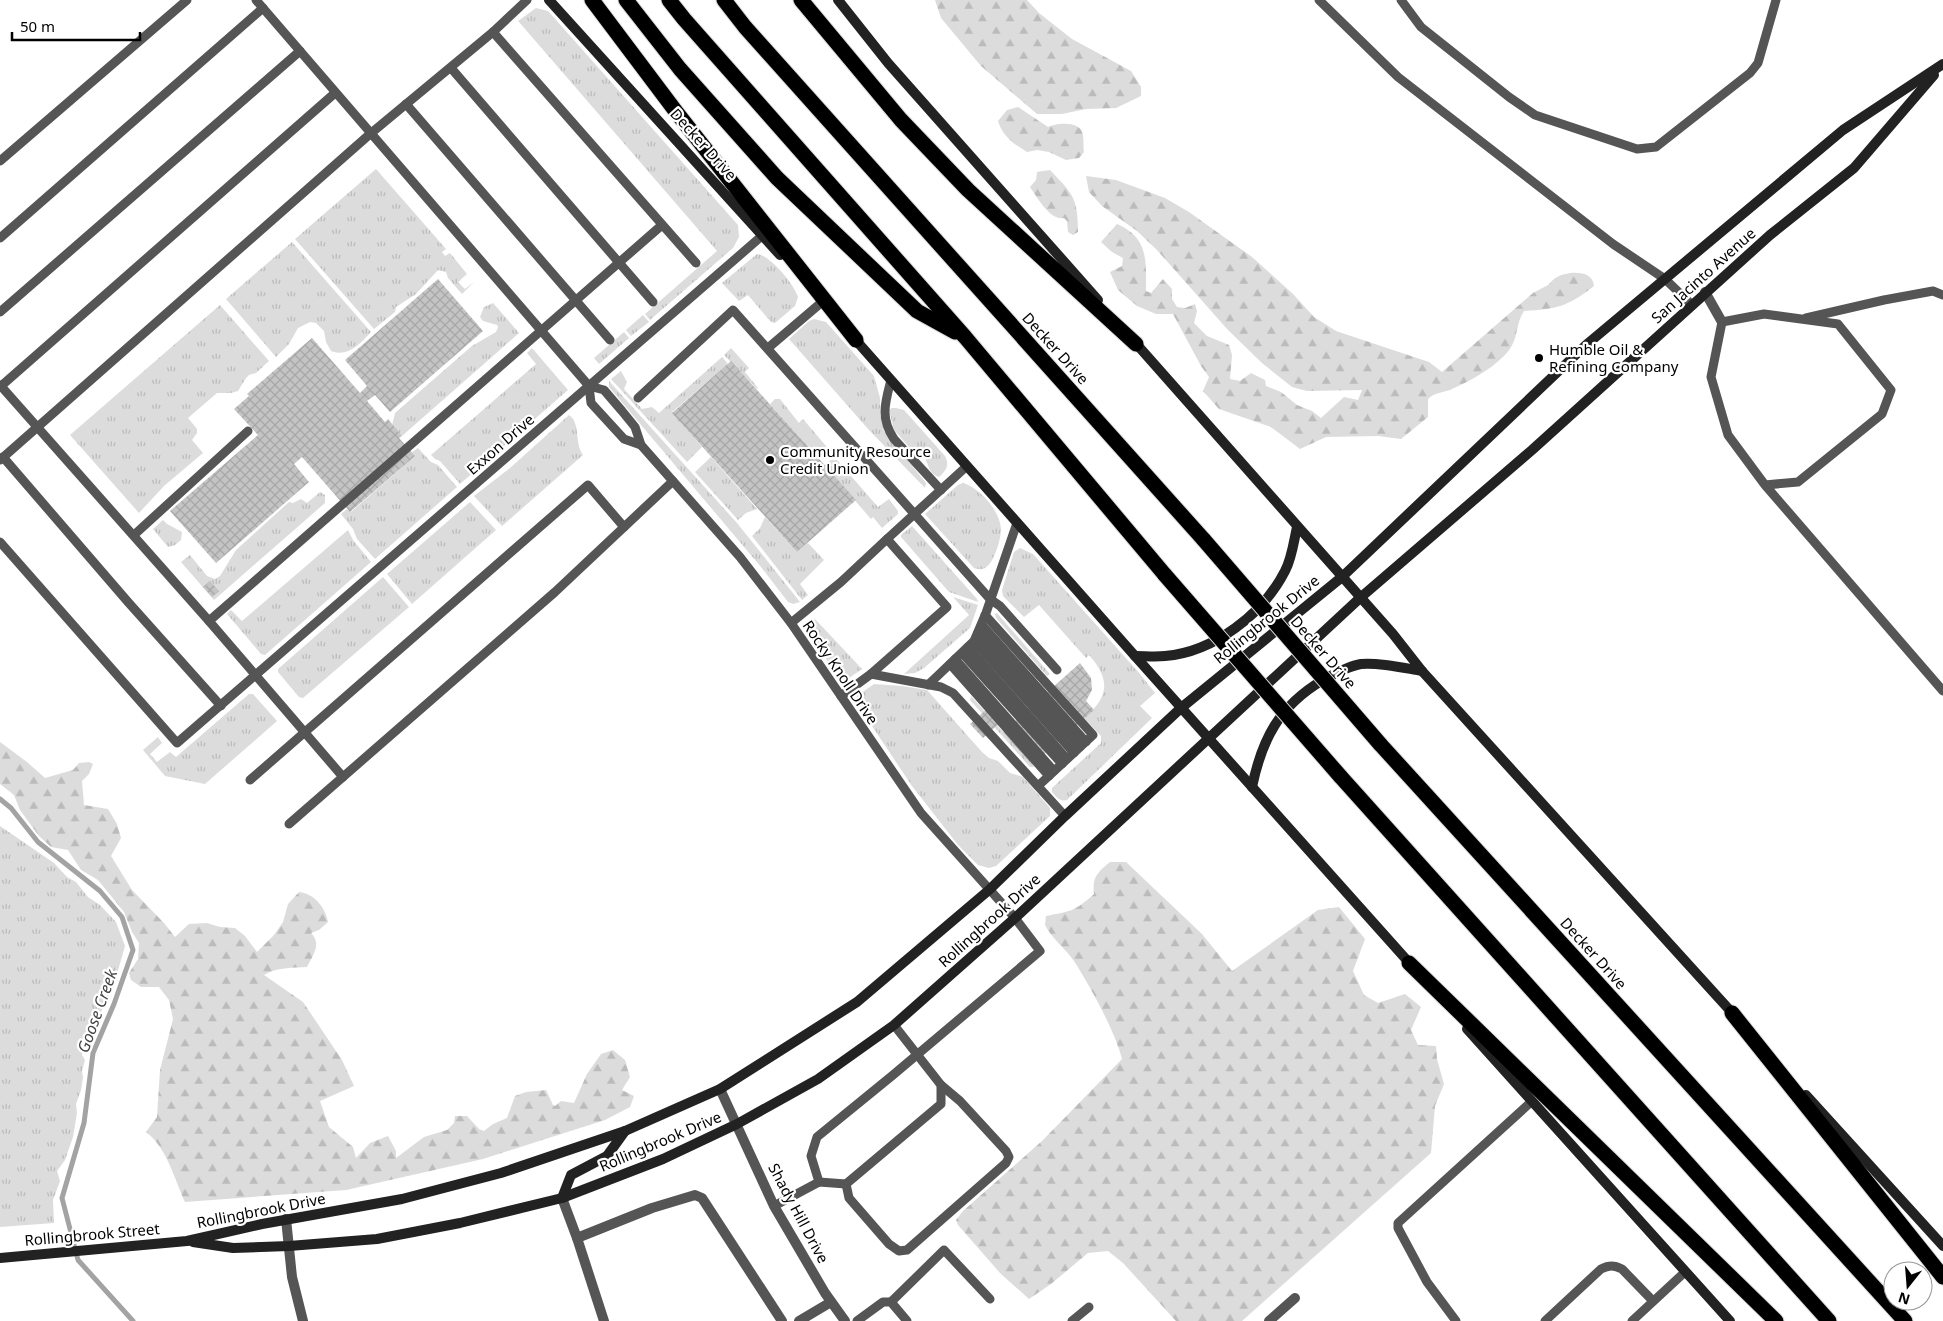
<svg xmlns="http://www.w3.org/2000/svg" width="1943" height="1321" font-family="'Noto Sans',sans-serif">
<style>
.grass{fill:url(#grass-tufts)}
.forest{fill:url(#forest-firs)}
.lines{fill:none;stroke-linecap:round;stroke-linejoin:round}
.stream{stroke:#a3a3a3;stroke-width:5}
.building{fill:url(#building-cross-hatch)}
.highway-casing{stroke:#dbdbdb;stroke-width:17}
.lane{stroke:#555;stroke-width:9}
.street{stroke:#555;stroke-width:10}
.secondary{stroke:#222;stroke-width:10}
.highway{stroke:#000;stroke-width:15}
.highway-bridge-casing{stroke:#dbdbdb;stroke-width:17;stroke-linecap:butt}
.highway-bridge{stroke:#000;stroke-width:15}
.poi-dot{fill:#000;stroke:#fff;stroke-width:2}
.labels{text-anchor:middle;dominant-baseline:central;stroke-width:4.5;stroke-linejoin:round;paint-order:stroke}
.street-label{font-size:15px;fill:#000;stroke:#fff}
.poi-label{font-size:15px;fill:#000;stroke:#fff;text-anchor:start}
.water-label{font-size:16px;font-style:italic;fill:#444;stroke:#fff}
</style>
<defs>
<pattern id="grass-tufts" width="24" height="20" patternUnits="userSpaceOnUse" patternTransform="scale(1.25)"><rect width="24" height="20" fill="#dcdcdc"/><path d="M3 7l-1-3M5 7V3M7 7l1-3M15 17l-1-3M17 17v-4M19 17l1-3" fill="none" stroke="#bbb"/></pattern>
<pattern id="forest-firs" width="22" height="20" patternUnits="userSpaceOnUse" patternTransform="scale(1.25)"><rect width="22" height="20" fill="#dcdcdc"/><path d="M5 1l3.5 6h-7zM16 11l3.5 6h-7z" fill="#bbb"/></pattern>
<pattern id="building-cross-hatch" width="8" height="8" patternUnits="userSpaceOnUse" patternTransform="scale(1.25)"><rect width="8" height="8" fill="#c4c4c4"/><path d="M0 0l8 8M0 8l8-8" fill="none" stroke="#a7a7a7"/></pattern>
</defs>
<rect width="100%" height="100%" fill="#fff"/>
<!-- grass -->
<g class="grass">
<path d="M536,8l12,3 190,214 1,12 -6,11 -83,72 -5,-6 72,-63 -198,-229 -1,-1z"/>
<path d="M376,169l70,80 -4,3 3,4 5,-3 17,21 -9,8 7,7 9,-7 -12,12 -14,-16 -2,-6 -8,-2 -22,24 -20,13 -1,5 -21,17 -79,-90z"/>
<path d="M292,242l79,90c-10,11 -23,26 -40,19l-5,-9 -2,-11 -8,-8 -6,-1 -12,6 -9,16 -13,13 -50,-58z"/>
<path d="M757,254c13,1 37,30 41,43l-3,9 -20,17 -4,-1 -23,-27 -9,6 -17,-18z"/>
<path d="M493,303l26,30 -117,103 -10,-11 3,-12 77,-67 24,-14 2,-5 -1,-2 -14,-4 -3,-4 4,-10z"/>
<path d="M220,305l49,56 -13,12 -7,2 -3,3 -8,13 -7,2h-14l-29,25 9,11v4l-5,7 11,13 -39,33 -25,27 -69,-78z"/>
<path d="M643,315l6,7 -18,14 -5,-6z"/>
<path d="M814,319l12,3 48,54 6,22v15l4,18 42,52 -1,5 -56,-58 -80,-91 20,-18z"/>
<path d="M624,332l5,6 -30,26 -5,-6z"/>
<path d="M532,348l36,42 -108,94 -20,-23 -5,-2 -4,-4 105,-91 -9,-11z"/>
<path d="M731,348l18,20 -4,4 13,16 -1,1 -33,-34z"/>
<path d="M722,357l6,7 -56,48 30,35 -15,15 -76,-83 10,-8 6,11 -3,7 18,20 10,-2 7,6z"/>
<path d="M609,381l128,142 63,79 -7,2 -5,-2 -27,-35 -152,-180z"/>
<path d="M775,399h5l19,24 4,-4 23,27 -2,7 -6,5 -48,-54z"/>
<path d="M892,408h4l8,2 41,46c5,9 1,15 -6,21 -11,-3 -10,-14 -16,-22l-4,3 -25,-28 -5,-20z"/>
<path d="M569,415c12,8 5,28 14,40l-81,71 -28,-30 36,-28z"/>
<path d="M418,448l13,14 7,3 19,22 -82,72 -18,-20 -4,-10 -12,-15 6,-5 4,3 64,-56 -3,-4z"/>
<path d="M711,457l46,52 -11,4 -8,7 -43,-48z"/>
<path d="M831,460h6l41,47 11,-8 9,12v3l-16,14 -9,-11 -2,2 -47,-54z"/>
<path d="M963,483c17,5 37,28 38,46 0,10 -7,34 -16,39 -4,2 -8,1 -11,0l-49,-54 33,-29z"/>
<path d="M320,492l5,3v8l-111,97 -33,-38 9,-7 17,21 8,3 5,-3 16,-26 53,-48 4,1 8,-4 6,4z"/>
<path d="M470,502l26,28 -84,74 -25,-30z"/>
<path d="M765,517l32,35 11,-9 16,17 -24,24 8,11 -6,5 -50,-64 8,-8z"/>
<path d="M163,520l4,4 15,8 -1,8 -6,5 -7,2 -15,-18z"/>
<path d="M912,526l65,73 1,3 -29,-10 -48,-55v-2z"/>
<path d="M348,530l5,10 18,22 -106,93 -4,-1 -34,-40 4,-4 11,11z"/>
<path d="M1020,548l13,6 107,120 15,19 -15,13 12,12 -3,3 -82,79c-7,2 -11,-3 -15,-8v-4l49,-45v-7l-17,-18c25,-21 27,-38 5,-63l-3,3 -47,-53 -15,12 -21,-21 -1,-6 12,-38z"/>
<path d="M383,577l26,30 -106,91 -4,-1 -21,-25v-3z"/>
<path d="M953,597l25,8 -8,23 -46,40 -9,5 -11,1 65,-59z"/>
<path d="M997,613l53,61 -3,2 -51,-58 -1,-4z"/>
<path d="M814,619l2,1 46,49 -13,9 -9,1 -34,-50v-3z"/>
<path d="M874,684l28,2 25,4 55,62 7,6 9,3 12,12 13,4 27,31v8l-54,50 -7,2 -11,-3 -20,-20 -46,-59 -56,-84 1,-6z"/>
<path d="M249,694h4l24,27 -72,63 -40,-8 -22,-26 15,-13 4,6 -12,11 7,8 13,-10 6,5z"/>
<path d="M971,696l63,70v1h-4l-60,-67z"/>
<path d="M0,826l54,37 13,14 9,5 12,15 12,8 16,17 9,24 -12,42c-5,4 -5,9 -7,14 -9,18 -17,27 -18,49l-3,2 -2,-2 -1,4 3,5 -3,11 1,6 -2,13 -5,14 1,9 -4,24 -8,23 -8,11 3,10 -7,19 1,23 -54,4z"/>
</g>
<!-- forest -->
<g class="forest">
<path d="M935,0h92l12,13 33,26 59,32 10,16v9l-25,12 -30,1 -24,5h-25l-56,-48 -40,-48z"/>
<path d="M1018,107l30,20c9,-4 34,-7 35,9 1,5 0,10 1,16l-5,6 -13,2 -17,-8 -12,-2 -10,2c-13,-8 -24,-15 -29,-31l9,-11z"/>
<path d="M1050,170c23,24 28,28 28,62l-5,3 -5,-3 -1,-11 -3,-3c-14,3 -27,-21 -34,-31l6,-7 1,-8z"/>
<path d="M1086,176l30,4 49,18 24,14 63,45 41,37 21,23 22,14 93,31 13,10 91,-79c5,-3 10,-5 15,-8 3,-3 5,-6 9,-8 11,-6 36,-8 37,9 -27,21 -37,23 -70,25 -10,16 -4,29 -20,45 -14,14 -34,25 -52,33 -9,4 -17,3 -24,10v18l-27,22 -23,-3 -52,1 -26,12 -29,-22 -52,-18 -16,-18 6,-14 -8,-11 -28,-52h-17l-19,-8 -19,-16 -8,-18 12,-6 1,-8 -11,-6 -11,-10 16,-18c32,14 29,37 29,67l5,2 12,-14 9,10v10l5,8 8,1 10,-4 2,7 -3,12 13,13 22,9 3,10 -2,24 10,2 11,-8 14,7 1,6 15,6 16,13 15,6 9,7 23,-21 14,3 4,-10 -55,1 -15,-4 -30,-24 -34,-33 -71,-80 -20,-19 -35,-25 -13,-14z"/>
<path d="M0,742l27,20 18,16 28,-8 6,-7 10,-1 4,2 -4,10 -7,7 2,24 24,4 9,15 4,14 -10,18 21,34 32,33 11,14 14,-13 18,-1 13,4 15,1 10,8 12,16 17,-17 9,-13 5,-18 11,-12c16,2 26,15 29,30l-9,8 -8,3c11,11 2,22 -4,34 -14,1 -31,0 -43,8l39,27 39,58 12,26 -34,15 9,26 24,20 3,11 14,-15 18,-7 8,15v7l28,-21 23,-7 7,-7 1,-7h12l12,13 5,2 9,-7 14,-6 8,-22 11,-4 20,-2 7,15 2,1 6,-5 13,2 13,-29 14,-20 12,-4 12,10 5,17 -8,13 12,6 -4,11 -25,13 -122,39 -137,31 -161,12c-11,-24 -18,-54 -39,-70l11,-15 3,-47 13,-51 -4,-19 -10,-13h-18l-10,-7 -2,-7 9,-14 1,-16 -7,-11 -8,-20 -26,-32 -17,-10 -13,-20 -17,-3 -12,-11 -19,-26 -6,-15 -14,-11z"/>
<path d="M1110,862h16l76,72 30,37 86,-61 21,-3 26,32 -12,32 11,24 14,8 27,-9 16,13 -10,23 7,15 18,1 1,13 7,25 -9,22 -4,47 -189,168h-66l-53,-58 -15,-12 -20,2 -37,31 -22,15 -29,-26 -42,-48 -2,-5 7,-9 79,-70 80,-82c-7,-28 -32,-73 -48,-98 -9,-13 -22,-22 -29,-36l1,-9c25,-5 28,-4 48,-22 -2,-17 3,-21 16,-32z"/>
</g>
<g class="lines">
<!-- stream -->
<path class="stream" d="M0,799l11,9 27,34 62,49 22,26 11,33 -19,54 -21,49 -9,70 -22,75 16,62 55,61"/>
</g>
<!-- building -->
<g class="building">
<path d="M438,279l45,52 -93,81 -15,-17 -8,6 18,21 3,-3 14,17 -3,2 16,18 -65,56 -48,-55 -8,7 15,18 -93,81 -46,-52 88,-76 -24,-26 15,-13 -2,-2 65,-56 48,55 7,-7 -22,-26z"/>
<path d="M731,361l125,139 -59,52 -125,-139z"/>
<path d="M210,581l9,10 -7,6 -9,-10z"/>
<path d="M1080,663l11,15 1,12 -6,11 8,9 -62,55 -29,-33z"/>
<path d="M988,708l13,14 -18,16 -13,-14z"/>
</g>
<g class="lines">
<!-- highway casing -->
<g class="highway-casing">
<g id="highway">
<path d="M592,0l85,113 179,227"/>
<path d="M626,0l54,69 97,109 140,133 38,21"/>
<path d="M669,0l15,19 281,318 200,238"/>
<path d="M724,0l21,27 459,513"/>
<path d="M801,0l100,120 67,70 168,154"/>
<path d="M1380,744l525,577"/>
<path d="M1340,776l489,545"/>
<path d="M1409,963l367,358"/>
<path d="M1732,1013l211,264"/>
</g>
</g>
<!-- lane -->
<g class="lane">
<path d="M256,0l333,386"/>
<path d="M1319,0l79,77 215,167 52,35 26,25"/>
<path d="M1401,0l20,27 88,70 26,18 102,34 19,-2 94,-74 8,-10 18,-63"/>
<path d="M493,32l203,231"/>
<path d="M451,68l202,234"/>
<path d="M406,104l204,236"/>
<path d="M0,161l187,-161"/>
<path d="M0,238l263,-230"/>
<path d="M0,312l300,-261"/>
<path d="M1806,318l78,-18 49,-9 10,4"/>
<path d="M768,348l54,-46"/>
<path d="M891,380c-6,23 -11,38 3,59l47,51"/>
<path d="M0,385l209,236 134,156"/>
<path d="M1,386l334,-293"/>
<path d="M589,386l15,4 18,21 13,16 6,18 99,112 51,66 130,190 94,105 25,33 -147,124 -76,62 -6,19 8,26 -45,24"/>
<path d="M589,386l2,17 33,36 17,6"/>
<path d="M638,398l95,-88 257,289 10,7 57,64"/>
<path d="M3,457l125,145 93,104"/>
<path d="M0,460l370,-326 123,-102 34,-32"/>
<path d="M1765,485l33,-3 84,-68 9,-24 -53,-66 -74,-10 -42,8 -11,55 17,58 37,50 178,206"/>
<path d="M134,535l114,-104"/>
<path d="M887,539l80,-73"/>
<path d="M0,542l177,201 586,-508"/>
<path d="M985,615l108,120 -55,51"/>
<path d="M209,621l453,-396"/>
<path d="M791,623l50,-41 46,-43 60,68 -76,67"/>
<path d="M982,625l104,117"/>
<path d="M978,633l102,114"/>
<path d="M974,641l100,112"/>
<path d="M968,647l99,112"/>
<path d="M962,653l100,111"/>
<path d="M955,659l99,112"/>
<path d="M950,664l99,112"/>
<path d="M928,685l46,-44 12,-28 31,-90"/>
<path d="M841,696l30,-22 70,13 12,6 112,123"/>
<path d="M250,780l338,-295 36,42"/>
<path d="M289,824l266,-232 118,-111"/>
<path d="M819,1182l27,2 95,-80v-19l-47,-60"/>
<path d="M846,1184l3,14 40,46 10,7 8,-1 99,-87 3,-6 -3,-6 -46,-50 -19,-16"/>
<path d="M891,1302l53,-52 46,49"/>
<path d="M857,1321l26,-19h8l16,19"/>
<path d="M1072,1321l17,-14"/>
<path d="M1456,1321l-29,-39 -29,-54v-5l133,-121"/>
<path d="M1545,1321l56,-52c8,-4 13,-4 21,0l31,32"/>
<path d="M1632,1321l53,-49"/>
</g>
<!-- street -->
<g class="street">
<path d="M1705,292l17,30"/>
<path d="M720,1089l54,117 51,87 20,28"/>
<path d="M562,1198l15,40 75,-30 43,-13 7,3 80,123"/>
<path d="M286,1219l6,58 11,44"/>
<path d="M577,1238l27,83"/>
<path d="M799,1321l32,-19"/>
<path d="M1269,1321l26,-23"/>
</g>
<!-- secondary -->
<g class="secondary">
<path d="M549,0l231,255"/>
<path d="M838,0l50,63 210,237"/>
<path d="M853,337l282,319 278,311"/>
<path d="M1132,339l261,295 29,37 314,346"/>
<path d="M1135,656c10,0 20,1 30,0 49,-4 98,-42 120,-85 7,-13 9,-31 12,-44"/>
<path d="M1252,787c10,-48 27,-81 71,-107 11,-6 26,-14 38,-16 18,-2 43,4 61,7"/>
<path d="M1467,1029l263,292"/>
<path d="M1806,1095l137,151"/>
<path d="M562,1198l9,-23 36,-19 18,-25"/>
<path d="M193,1242l40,6 56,-2 88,-7 83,-16 102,-25 101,-39 74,-35 81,-45 76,-54 121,-107 345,-320 172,-148 238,-215 84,-67 80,-93"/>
<path d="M0,1258l187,-17 75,-17 140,-25 99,-26 124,-42 95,-42 137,-87 132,-112 76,-74 116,-108 161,-131 244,-232 257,-215 100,-66"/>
</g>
<!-- highway -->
<use href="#highway" class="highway"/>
<!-- highway-bridge casing -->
<g class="highway-bridge-casing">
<g id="highway-bridge">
<path d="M1204,540l176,204"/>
<path d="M1165,575l175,201"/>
</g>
</g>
<!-- highway-bridge -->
<use href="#highway-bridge" class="highway-bridge"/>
</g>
<!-- markers -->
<g class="poi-dot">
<circle cx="1539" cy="358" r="5"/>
<circle cx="770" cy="460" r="5"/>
</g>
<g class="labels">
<!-- street labels -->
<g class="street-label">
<text transform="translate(704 144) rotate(48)">Decker Drive</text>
<text transform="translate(1703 275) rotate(-42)">San Jacinto Avenue</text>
<text transform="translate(1056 348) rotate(48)">Decker Drive</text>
<text transform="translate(500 444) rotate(-41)">Exxon Drive</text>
<text transform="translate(1266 619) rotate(-39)">Rollingbrook Drive</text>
<text transform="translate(1324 652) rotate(49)">Decker Drive</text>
<text transform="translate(841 672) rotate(56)">Rocky Knoll Drive</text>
<text transform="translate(989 920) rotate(-42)">Rollingbrook Drive</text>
<text transform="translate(1594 953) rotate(48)">Decker Drive</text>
<text transform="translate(660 1141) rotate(-23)">Rollingbrook Drive</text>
<text transform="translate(261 1210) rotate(-11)">Rollingbrook Drive</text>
<text transform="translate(799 1213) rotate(62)">Shady Hill Drive</text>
<text transform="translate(92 1234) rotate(-5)">Rollingbrook Street</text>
</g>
<!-- poi labels -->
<g class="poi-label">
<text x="1549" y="349">Humble Oil &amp;<tspan x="1549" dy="17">Refining Company</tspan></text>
<text x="780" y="451">Community Resource<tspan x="780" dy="17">Credit Union</tspan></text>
</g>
<!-- water labels -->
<g class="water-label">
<text transform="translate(97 1011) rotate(-70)">Goose Creek</text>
</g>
</g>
<!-- north arrow -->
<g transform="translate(1908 1286) rotate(197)"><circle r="24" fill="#ffffff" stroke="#999999"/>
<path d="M0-4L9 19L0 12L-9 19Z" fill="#000000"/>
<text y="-8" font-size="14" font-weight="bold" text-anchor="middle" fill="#000000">N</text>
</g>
<!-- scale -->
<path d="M12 32v8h128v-8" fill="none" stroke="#000000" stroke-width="2.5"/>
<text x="20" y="32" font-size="15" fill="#000000" stroke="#ffffff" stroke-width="4" paint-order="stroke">50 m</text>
</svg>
